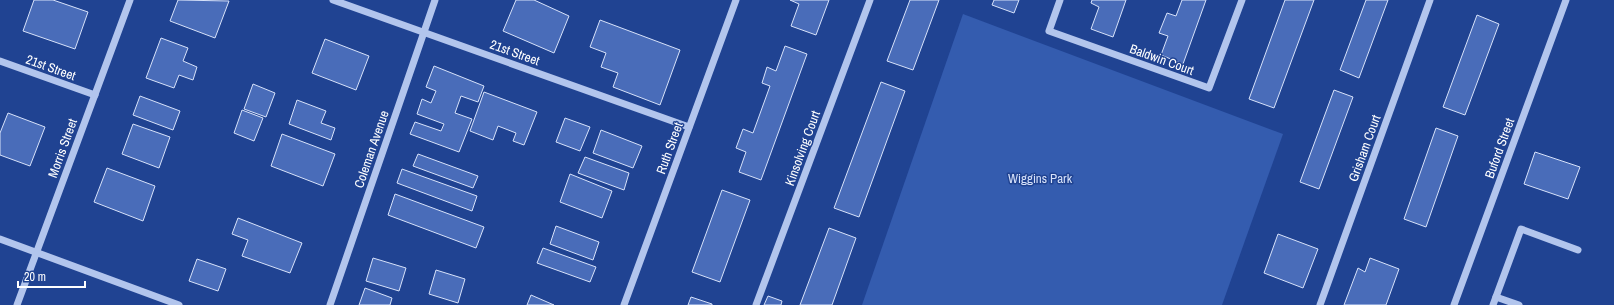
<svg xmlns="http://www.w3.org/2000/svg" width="1614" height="305" font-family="'Archivo Narrow',sans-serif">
	<rect width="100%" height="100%" fill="#204392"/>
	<polygon fill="#345caf" points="963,14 1283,134 1222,305 862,305"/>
	<g fill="#496cb9" stroke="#d7e2fa">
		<polygon points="34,0 53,0 88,12 75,49 23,31"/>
		<polygon points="178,0 229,1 215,38 170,21"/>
		<polygon points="516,0 534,0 569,16 554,53 503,31"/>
		<polygon points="829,0 816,35 791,26 799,4 790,0"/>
		<polygon points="910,0 939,0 913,70 887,61"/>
		<polygon points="994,0 1019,0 1014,13 992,5"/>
		<polygon points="1092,0 1126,0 1113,37 1091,29 1099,7 1091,3"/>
		<polygon points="1182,0 1206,0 1183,64 1161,55 1168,36 1159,33 1167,13 1176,16"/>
		<polygon points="1285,0 1314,0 1274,108 1249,99"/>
		<polygon points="1366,0 1388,0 1359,78 1340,70"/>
		<polygon points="1477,15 1499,24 1465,115 1443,107"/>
		<polygon points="600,20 680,50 660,105 613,87 618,73 601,67 606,53 590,47"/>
		<polygon points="161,38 188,48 183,61 197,67 193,80 179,75 174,88 146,78"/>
		<polygon points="325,39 369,56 356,90 312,73"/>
		<polygon points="785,46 807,54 761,180 739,172 746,152 736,148 743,129 753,133 770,86 762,83 767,67 776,71"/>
		<polygon points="434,66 484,86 478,102 461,96 455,113 472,119 459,152 410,134 415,122 441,131 444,124 417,114 422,99 431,103 436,91 426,87"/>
		<polygon points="881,82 905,91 859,217 834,208"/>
		<polygon points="253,84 275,93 266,117 244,109"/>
		<polygon points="1334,90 1353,97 1319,189 1300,182"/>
		<polygon points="484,92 537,112 524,145 513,141 516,133 498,126 493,140 470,131"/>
		<polygon points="140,96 180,111 173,130 133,115"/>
		<polygon points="297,100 326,111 321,123 335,128 331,140 289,124"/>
		<polygon points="242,110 263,118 254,141 234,133"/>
		<polygon points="8,113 45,127 30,166 0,155 0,133"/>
		<polygon points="565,118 590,127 580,151 556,142"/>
		<polygon points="133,124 170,137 159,168 122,154"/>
		<polygon points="1436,128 1458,136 1426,227 1404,219"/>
		<polygon points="601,130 642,146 633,168 593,153"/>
		<polygon points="282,134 335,154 323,186 271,166"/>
		<polygon points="1535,152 1580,167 1568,199 1524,184"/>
		<polygon points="418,154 478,176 473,188 413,166"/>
		<polygon points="585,157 629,173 624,190 578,173"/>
		<polygon points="107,168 155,186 143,221 94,202"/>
		<polygon points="402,169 477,196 472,211 397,183"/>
		<polygon points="570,174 612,191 602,218 560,202"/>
		<polygon points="722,190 750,200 720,282 692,272"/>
		<polygon points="395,194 484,227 476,248 388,215"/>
		<polygon points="238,218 302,243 290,273 242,256 248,240 232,234"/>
		<polygon points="556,226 599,242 593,260 550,244"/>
		<polygon points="829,228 856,238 832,305 800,305"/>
		<polygon points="1278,234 1318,249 1303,288 1264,273"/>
		<polygon points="543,248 596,267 590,282 537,263"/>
		<polygon points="373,258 406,268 399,291 366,281"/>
		<polygon points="1370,258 1399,269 1386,305 1344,305 1358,268 1365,272"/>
		<polygon points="197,259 226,269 218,291 189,281"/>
		<polygon points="436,270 465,279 458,303 429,294"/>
		<polygon points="365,288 392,298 390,305 359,305"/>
		<polygon points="531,295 554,305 527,305"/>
		<polygon points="768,296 782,301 781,305 764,305"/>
		<polygon points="691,297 712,304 712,305 688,305"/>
	</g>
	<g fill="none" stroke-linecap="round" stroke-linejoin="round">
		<g stroke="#b2c5ed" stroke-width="7">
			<polyline points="333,0 689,127"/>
			<polyline points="1060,0 1049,31 1209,88 1242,0"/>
			<polyline points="0,61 95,95"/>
			<polyline points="0,239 179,305"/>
			<polyline points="1496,297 1519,305"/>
			<polyline points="17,305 130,0"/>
			<polyline points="330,305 435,0"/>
			<polyline points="624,305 736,0"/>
			<polyline points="756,305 870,0"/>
			<polyline points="1320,305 1430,0"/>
			<polyline points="1454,305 1566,0"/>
			<polyline points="1493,305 1521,229 1578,250"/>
		</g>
	</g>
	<g text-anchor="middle" stroke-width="3" stroke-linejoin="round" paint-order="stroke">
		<g font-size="13" fill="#fff" stroke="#204392">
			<text transform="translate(515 52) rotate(20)" y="5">21st Street</text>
			<text transform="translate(1162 59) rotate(20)" y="5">Baldwin Court</text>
			<text transform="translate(51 67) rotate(20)" y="5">21st Street</text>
			<text transform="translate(62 148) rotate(-70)" y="5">Morris Street</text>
			<text transform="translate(669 148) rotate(-70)" y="5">Ruth Street</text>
			<text transform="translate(802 148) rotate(-70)" y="5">Kinsolving Court</text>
			<text transform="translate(1364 148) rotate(-70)" y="5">Grisham Court</text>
			<text transform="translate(1499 148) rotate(-70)" y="5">Buford Street</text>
			<text transform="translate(371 149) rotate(-71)" y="5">Coleman Avenue</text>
		</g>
		<g font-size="13" fill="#d7e2fa" stroke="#204392">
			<text x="1040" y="183">Wiggins Park</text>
		</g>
	</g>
	<path d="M18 281v6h67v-6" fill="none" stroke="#ffffff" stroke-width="2"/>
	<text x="24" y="281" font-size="12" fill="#ffffff" stroke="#204392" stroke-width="3" paint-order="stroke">20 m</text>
</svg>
